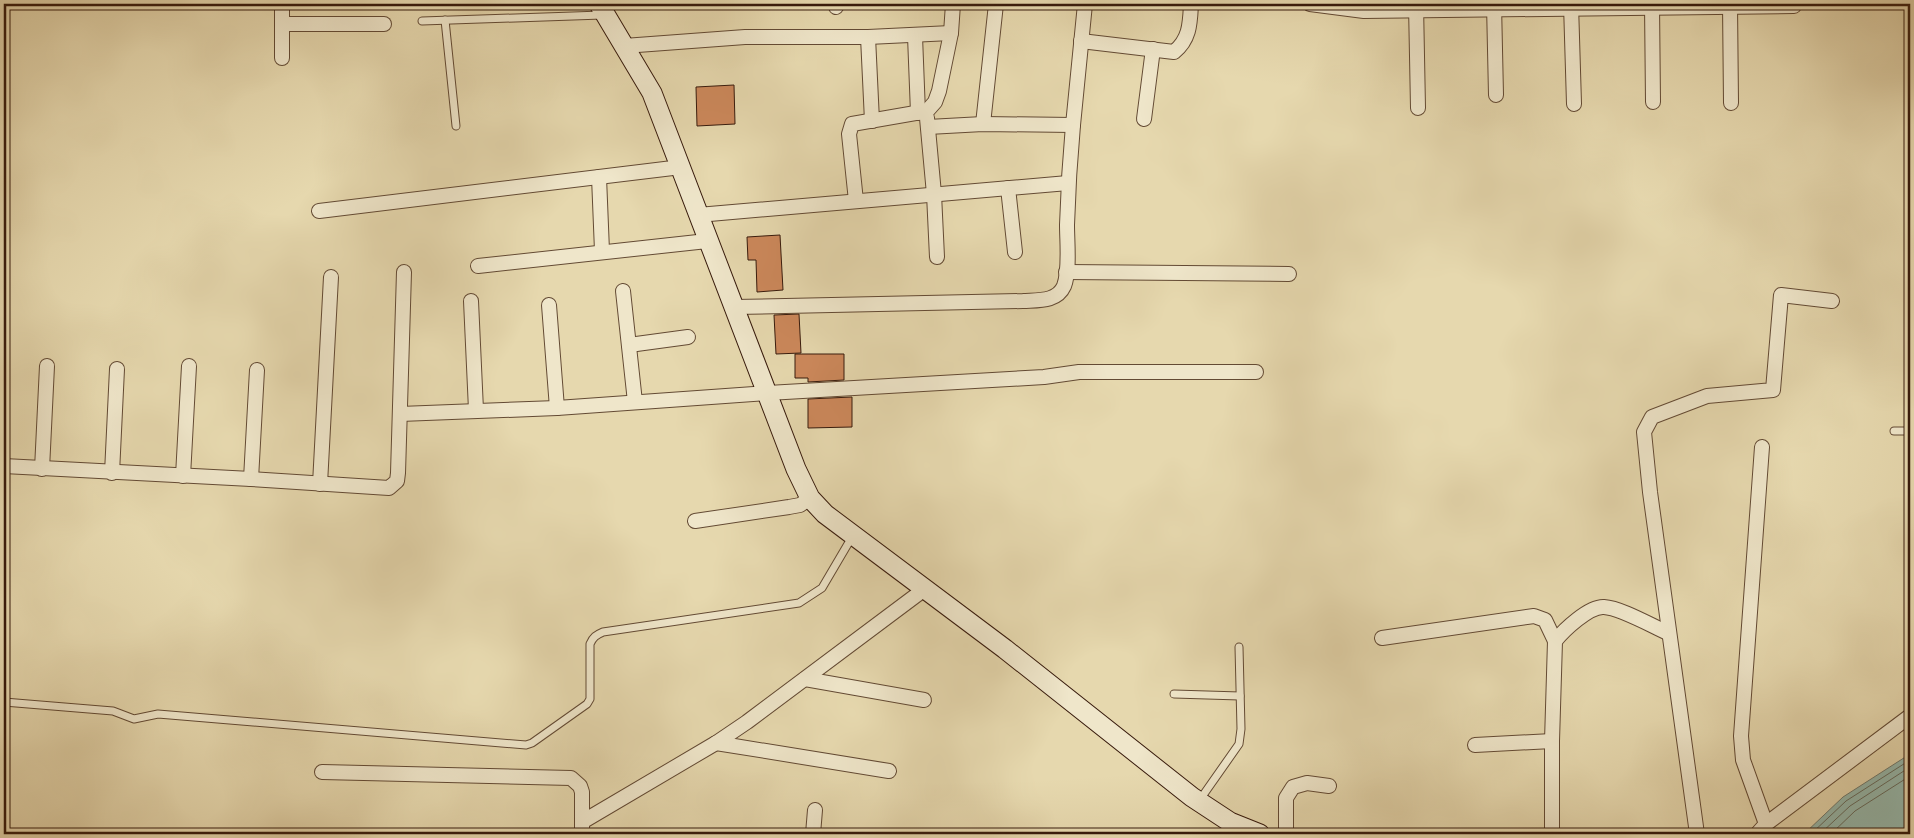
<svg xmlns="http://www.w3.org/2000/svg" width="1914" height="838" font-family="'Libre Caslon Text',serif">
	<rect width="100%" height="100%" fill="#e6d8ae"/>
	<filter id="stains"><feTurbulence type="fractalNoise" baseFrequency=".004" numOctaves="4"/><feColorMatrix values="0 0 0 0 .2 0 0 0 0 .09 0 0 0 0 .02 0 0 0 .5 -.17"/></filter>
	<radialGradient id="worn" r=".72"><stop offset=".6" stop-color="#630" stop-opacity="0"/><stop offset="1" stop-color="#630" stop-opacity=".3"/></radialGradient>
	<polygon fill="#96b9ad" stroke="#70796d" points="1910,754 1910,834 1804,834 1843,797"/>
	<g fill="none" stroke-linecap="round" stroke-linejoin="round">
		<g stroke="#666a5c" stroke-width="1">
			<polyline points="1811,834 1846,801 1910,760"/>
			<polyline points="1820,834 1850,806 1910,767"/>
			<polyline points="1831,834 1855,811 1910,776"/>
		</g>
	</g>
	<g fill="#cc885b" stroke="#371a0c">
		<polygon points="734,85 735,124 697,126 696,87"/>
		<polygon points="780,235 783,290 757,292 756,260 748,260 747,237"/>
		<polygon points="799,314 801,353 776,354 774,315"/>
		<polygon points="795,354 844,354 844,380 808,382 808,378 795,378"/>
		<polygon points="852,397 852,427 808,428 808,399"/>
	</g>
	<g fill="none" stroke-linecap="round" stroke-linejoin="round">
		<defs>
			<g id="service">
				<polyline points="445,20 456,126"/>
				<polyline points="422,21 602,15"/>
				<polyline points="1894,431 1910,431"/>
				<polyline points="1174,694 1240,696"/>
				<path d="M 4,702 L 113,711 L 134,719 L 158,714 L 526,745 L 532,743 L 587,704 L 590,699 L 590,644 C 593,637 596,635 603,632 L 799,603 L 822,588 L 852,537"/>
				<polyline points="1199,801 1239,744 1241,729 1239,647"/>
			</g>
			<g id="minor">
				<polyline points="282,4 282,58"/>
				<polyline points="835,4 836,7"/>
				<polyline points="1310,4 1364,11 1794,6"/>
				<polyline points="1416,4 1418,108"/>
				<polyline points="1494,4 1496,95"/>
				<polyline points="1571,4 1574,104"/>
				<polyline points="1652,4 1653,102"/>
				<polyline points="1730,4 1731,103"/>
				<polyline points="282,24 384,24"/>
				<polyline points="915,36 918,113"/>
				<polyline points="868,37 872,121"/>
				<path d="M 1081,41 L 1174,52 C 1190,39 1190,23 1191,4"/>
				<polyline points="624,46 745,37 868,37 951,33"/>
				<polyline points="927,118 934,194 937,257"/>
				<polyline points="1144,119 1153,49"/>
				<polyline points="983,124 996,4"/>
				<polyline points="928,127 983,124 1073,125 1085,4"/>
				<polyline points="599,177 602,251"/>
				<polyline points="1008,188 1015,252"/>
				<polyline points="856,201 849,134 852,124 927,111 935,102 939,91 951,33 953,4"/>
				<polyline points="319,211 681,167"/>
				<polyline points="698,215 1068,183"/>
				<polyline points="478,266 707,241"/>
				<polyline points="1066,272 1289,274"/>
				<polyline points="623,291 635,402"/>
				<polyline points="471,301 476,410"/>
				<polyline points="549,305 557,408"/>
				<path d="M 734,307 L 1023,301 C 1038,300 1057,302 1064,286 C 1070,270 1067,242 1067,225 C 1068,191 1070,158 1073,125"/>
				<polyline points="629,345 688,337"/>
				<polyline points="400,414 557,408 768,393 1044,377 1079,372 1256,372"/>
				<polyline points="1762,447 1741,736 1743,760 1766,824"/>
				<polyline points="4,466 251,479 389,488 397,481 398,473 404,272"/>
				<polyline points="42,469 47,366"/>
				<polyline points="112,473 117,369"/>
				<polyline points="183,476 189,366"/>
				<polyline points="251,479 257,370"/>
				<polyline points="320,484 331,277"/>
				<polyline points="695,521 789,507 800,505 810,498"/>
				<polyline points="1382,638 1534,616 1545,620 1555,641"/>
				<polyline points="805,679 924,700"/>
				<polyline points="716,743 889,771"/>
				<polyline points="1475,745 1552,741"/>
				<polyline points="322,772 571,778 580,786 582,792 582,834"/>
				<polyline points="582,822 716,743 747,722 926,588"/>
				<polyline points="813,834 815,810"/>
				<polyline points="1286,834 1286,798 1293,787 1307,783 1329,786"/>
				<path d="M 1552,834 L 1552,741 L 1555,641 C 1564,630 1589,606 1604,607 C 1621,608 1652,626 1668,633"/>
				<polyline points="1697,834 1650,492 1644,432 1652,417 1707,396 1773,390 1781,295 1832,301"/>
				<polyline points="1757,834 1766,824 1910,716"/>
			</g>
			<polyline id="secondary" points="599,4 652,93 796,469 810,498 825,514 1005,649 1192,797 1230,822 1260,834"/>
		</defs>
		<use href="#service" stroke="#634a34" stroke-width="9"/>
		<use href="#minor" stroke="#634a34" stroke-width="16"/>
		<use href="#secondary" stroke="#371a0c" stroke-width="21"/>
		<use href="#service" stroke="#efe6ca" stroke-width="7"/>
		<use href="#minor" stroke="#efe6ca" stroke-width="14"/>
		<use href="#secondary" stroke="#efe6ca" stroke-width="19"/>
	</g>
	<rect width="1914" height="838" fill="none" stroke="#e6d8ae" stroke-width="20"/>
	<rect x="5" y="5" width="1904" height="828" fill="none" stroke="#371a0c" stroke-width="2.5"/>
	<rect x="10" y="10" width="1894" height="818" fill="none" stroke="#371a0c"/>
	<rect width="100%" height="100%" filter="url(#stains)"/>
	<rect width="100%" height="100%" fill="url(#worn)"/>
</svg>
